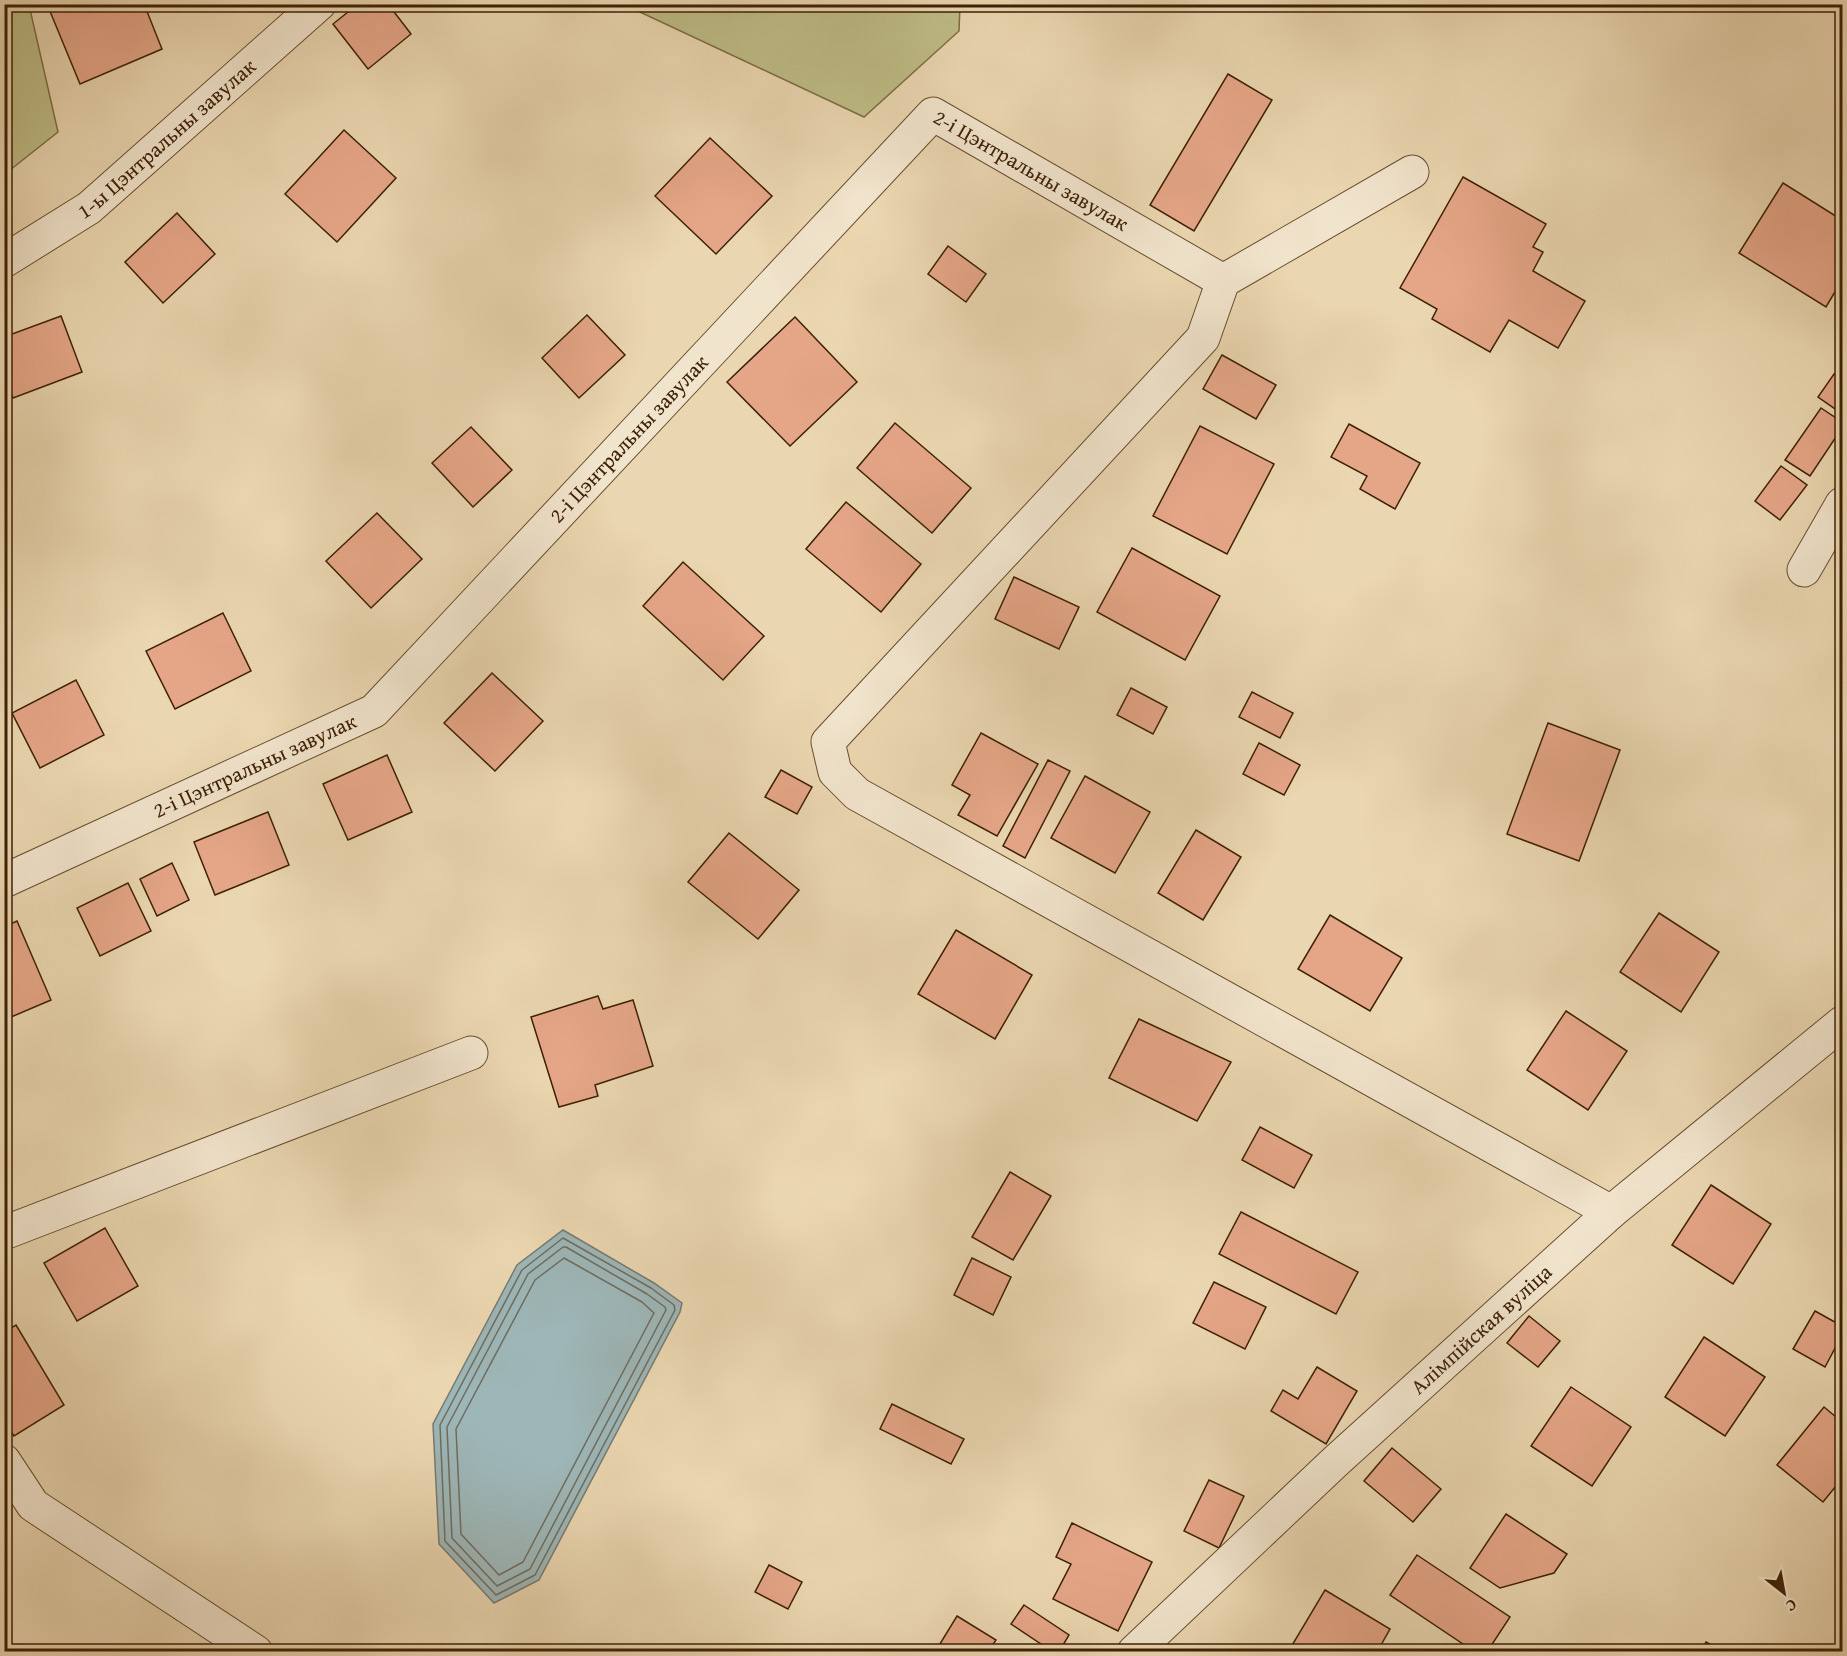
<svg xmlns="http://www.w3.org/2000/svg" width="1847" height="1656" font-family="'Gentium Book Plus',serif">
	<rect width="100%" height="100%" fill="#ead6b0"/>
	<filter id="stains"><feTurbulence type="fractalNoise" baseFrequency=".00333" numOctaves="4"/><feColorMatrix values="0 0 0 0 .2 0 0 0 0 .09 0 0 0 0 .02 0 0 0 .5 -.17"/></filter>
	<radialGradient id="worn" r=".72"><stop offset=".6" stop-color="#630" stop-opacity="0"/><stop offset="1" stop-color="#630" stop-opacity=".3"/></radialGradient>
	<g fill="#bebc86" stroke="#7e6e46" stroke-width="1.5">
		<polygon points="5,4 29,5 58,132 5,174"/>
		<polygon points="625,5 960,5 959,31 864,117"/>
	</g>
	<polygon fill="#9db6b7" stroke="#777a70" stroke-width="1.5" points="563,1230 654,1283 682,1303 680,1312 539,1580 494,1603 439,1544 433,1424 517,1265"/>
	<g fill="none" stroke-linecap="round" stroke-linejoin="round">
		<g stroke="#6e6c5e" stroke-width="1.5">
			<polygon points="563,1238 651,1288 674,1305 675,1310 535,1575 496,1595 445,1541 440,1425 522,1270"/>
			<polygon points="563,1247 566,1247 647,1294 665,1307 666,1310 530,1569 497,1586 452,1538 447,1427 528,1274"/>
			<polygon points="564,1258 642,1302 654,1313 523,1562 499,1575 461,1534 456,1429 535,1280"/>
		</g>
	</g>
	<g fill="#e5a687" stroke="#3e2106" stroke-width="1.5">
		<polygon points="47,4 144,4 162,49 80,84"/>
		<polygon points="358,4 388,4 411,34 368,69 333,24"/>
		<polygon points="1228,74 1272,100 1194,231 1150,205"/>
		<polygon points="344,130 396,178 337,242 285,194"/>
		<polygon points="710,138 772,196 716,254 655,196"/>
		<polygon points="1463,177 1546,224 1533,247 1543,252 1533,271 1585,301 1558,348 1509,320 1490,352 1432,319 1437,309 1400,288"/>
		<polygon points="1783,183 1842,220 1842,280 1826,307 1739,253"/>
		<polygon points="177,213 215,254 163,303 125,262"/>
		<polygon points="948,246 986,274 966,302 928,274"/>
		<polygon points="587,315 625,355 579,398 542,358"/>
		<polygon points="61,316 82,372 13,398 4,376 4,337"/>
		<polygon points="795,317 857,382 790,446 727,382"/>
		<polygon points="1222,355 1276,385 1256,419 1203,389"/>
		<polygon points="1834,374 1842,380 1841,413 1818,397"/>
		<polygon points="1821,408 1842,422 1842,428 1810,476 1785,460"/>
		<polygon points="895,423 971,488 932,533 857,468"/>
		<polygon points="1349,424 1420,463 1395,509 1360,489 1367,476 1331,457"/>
		<polygon points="1200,426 1274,464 1227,554 1153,516"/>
		<polygon points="471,427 512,470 473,507 432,463"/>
		<polygon points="1781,466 1807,485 1780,520 1755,501"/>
		<polygon points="846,502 921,564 881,612 806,549"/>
		<polygon points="377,513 422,559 371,608 326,561"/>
		<polygon points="1132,548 1220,596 1185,660 1097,612"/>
		<polygon points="683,562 764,636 723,680 643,606"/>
		<polygon points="1014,577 1079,607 1059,649 995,619"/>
		<polygon points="223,613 251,671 175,709 146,651"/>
		<polygon points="492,673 543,721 495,771 444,723"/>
		<polygon points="76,680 104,735 40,768 12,713"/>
		<polygon points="1131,688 1167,707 1153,734 1117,715"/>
		<polygon points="1252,692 1293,713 1280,738 1239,717"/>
		<polygon points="1548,723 1620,750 1579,861 1507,834"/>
		<polygon points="981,733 1038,764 997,836 958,815 970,795 952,785"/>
		<polygon points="1259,743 1300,765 1284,795 1243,774"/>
		<polygon points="387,755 412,812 348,840 323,784"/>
		<polygon points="1048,760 1070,771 1025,858 1003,846"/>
		<polygon points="781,770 812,787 797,814 765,797"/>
		<polygon points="1085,776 1150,812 1115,873 1051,838"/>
		<polygon points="268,812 289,865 215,895 194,842"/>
		<polygon points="1196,830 1241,857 1203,920 1158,893"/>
		<polygon points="729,833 799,890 758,939 688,882"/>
		<polygon points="172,863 189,900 157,916 140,879"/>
		<polygon points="128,883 151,931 100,956 77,908"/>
		<polygon points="1659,913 1719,952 1681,1012 1620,972"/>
		<polygon points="1330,915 1402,958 1370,1011 1298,969"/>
		<polygon points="17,921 51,1000 4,1020 4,927"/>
		<polygon points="956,930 1032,975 995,1039 918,994"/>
		<polygon points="598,996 603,1009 633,1000 653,1066 595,1085 598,1096 559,1107 531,1017"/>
		<polygon points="1566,1011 1627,1051 1588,1110 1527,1070"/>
		<polygon points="1139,1019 1231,1062 1197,1121 1109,1078"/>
		<polygon points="1260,1127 1312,1155 1294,1188 1242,1160"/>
		<polygon points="1010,1172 1051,1196 1013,1260 972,1237"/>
		<polygon points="1711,1185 1771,1224 1733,1284 1672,1245"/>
		<polygon points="1241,1212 1358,1272 1336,1314 1219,1254"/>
		<polygon points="105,1228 138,1286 77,1321 44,1263"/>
		<polygon points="972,1258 1011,1277 993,1315 954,1295"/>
		<polygon points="1214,1282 1266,1307 1245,1349 1193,1323"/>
		<polygon points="1815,1311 1842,1326 1842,1335 1825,1367 1793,1349"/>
		<polygon points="1529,1316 1560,1341 1538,1367 1507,1343"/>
		<polygon points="16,1325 64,1405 14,1436 4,1421 4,1332"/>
		<polygon points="1704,1337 1765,1377 1725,1436 1665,1397"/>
		<polygon points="1317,1367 1357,1391 1326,1444 1271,1411 1283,1390 1298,1399"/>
		<polygon points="1571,1387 1631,1427 1592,1486 1531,1446"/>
		<polygon points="892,1404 964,1439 951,1464 880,1429"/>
		<polygon points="1824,1407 1842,1422 1842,1489 1836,1486 1823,1502 1777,1465"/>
		<polygon points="1392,1448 1441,1489 1413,1522 1364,1481"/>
		<polygon points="1209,1480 1244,1496 1219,1548 1184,1531"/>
		<polygon points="1506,1514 1567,1554 1554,1573 1500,1588 1470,1568"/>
		<polygon points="1072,1523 1152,1562 1118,1631 1053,1599 1071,1564 1056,1557"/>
		<polygon points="1417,1555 1510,1617 1487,1652 1475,1652 1390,1595"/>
		<polygon points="769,1565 802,1582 788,1609 755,1592"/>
		<polygon points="1325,1590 1390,1629 1377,1652 1288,1652"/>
		<polygon points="1024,1605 1069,1635 1059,1652 1053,1652 1011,1624"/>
		<polygon points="957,1616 996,1640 988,1652 935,1652"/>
		<polygon points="1706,1642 1724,1652 1701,1652"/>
	</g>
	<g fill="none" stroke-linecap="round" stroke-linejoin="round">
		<defs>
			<g id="minor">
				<polyline points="1412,172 1223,281 1203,338 828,742 835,772 857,794 1611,1212"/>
				<path id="s1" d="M 4,261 L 89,208 L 319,4"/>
				<polyline points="1804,570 1842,504"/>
				<path id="s2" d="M 4,881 L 374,711 L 933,114 L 1223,281"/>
				<polyline points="4,1233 471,1053"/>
				<polyline points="4,1461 33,1505 256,1652"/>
				<path id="s3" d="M 1134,1652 L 1336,1461 L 1611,1212 L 1842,1023"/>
			</g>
		</defs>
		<use href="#minor" stroke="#694e30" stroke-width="35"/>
		<use href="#minor" stroke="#f1e4cc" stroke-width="33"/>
	</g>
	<g text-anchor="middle" stroke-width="4.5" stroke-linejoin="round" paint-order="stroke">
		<g font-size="21" fill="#3e2106" stroke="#f1e4cc">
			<text dy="7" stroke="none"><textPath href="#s1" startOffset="204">1-ы Цэнтральны завулак</textPath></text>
			<text dy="7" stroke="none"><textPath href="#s2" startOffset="1338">2-і Цэнтральны завулак</textPath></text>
			<text dy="7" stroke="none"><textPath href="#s2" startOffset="780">2-і Цэнтральны завулак</textPath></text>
			<text dy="7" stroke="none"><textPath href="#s2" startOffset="276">2-і Цэнтральны завулак</textPath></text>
			<text dy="7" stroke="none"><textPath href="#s3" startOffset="474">Алімпійская вуліца</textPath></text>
		</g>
	</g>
	<rect width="1847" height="1656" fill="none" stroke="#ead6b0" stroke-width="24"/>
	<rect x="6" y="6" width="1835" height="1644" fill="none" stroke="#3e2106" stroke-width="3"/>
	<rect x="12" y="12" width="1823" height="1632" fill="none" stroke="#3e2106" stroke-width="1.5"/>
	<g transform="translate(1784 1593) rotate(149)" stroke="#f1e4cc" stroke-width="4.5" paint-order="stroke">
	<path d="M0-4.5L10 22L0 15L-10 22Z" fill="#3e2106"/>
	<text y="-9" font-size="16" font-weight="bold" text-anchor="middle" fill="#3e2106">С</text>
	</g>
	<rect width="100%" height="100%" filter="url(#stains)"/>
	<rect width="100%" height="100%" fill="url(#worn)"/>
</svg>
